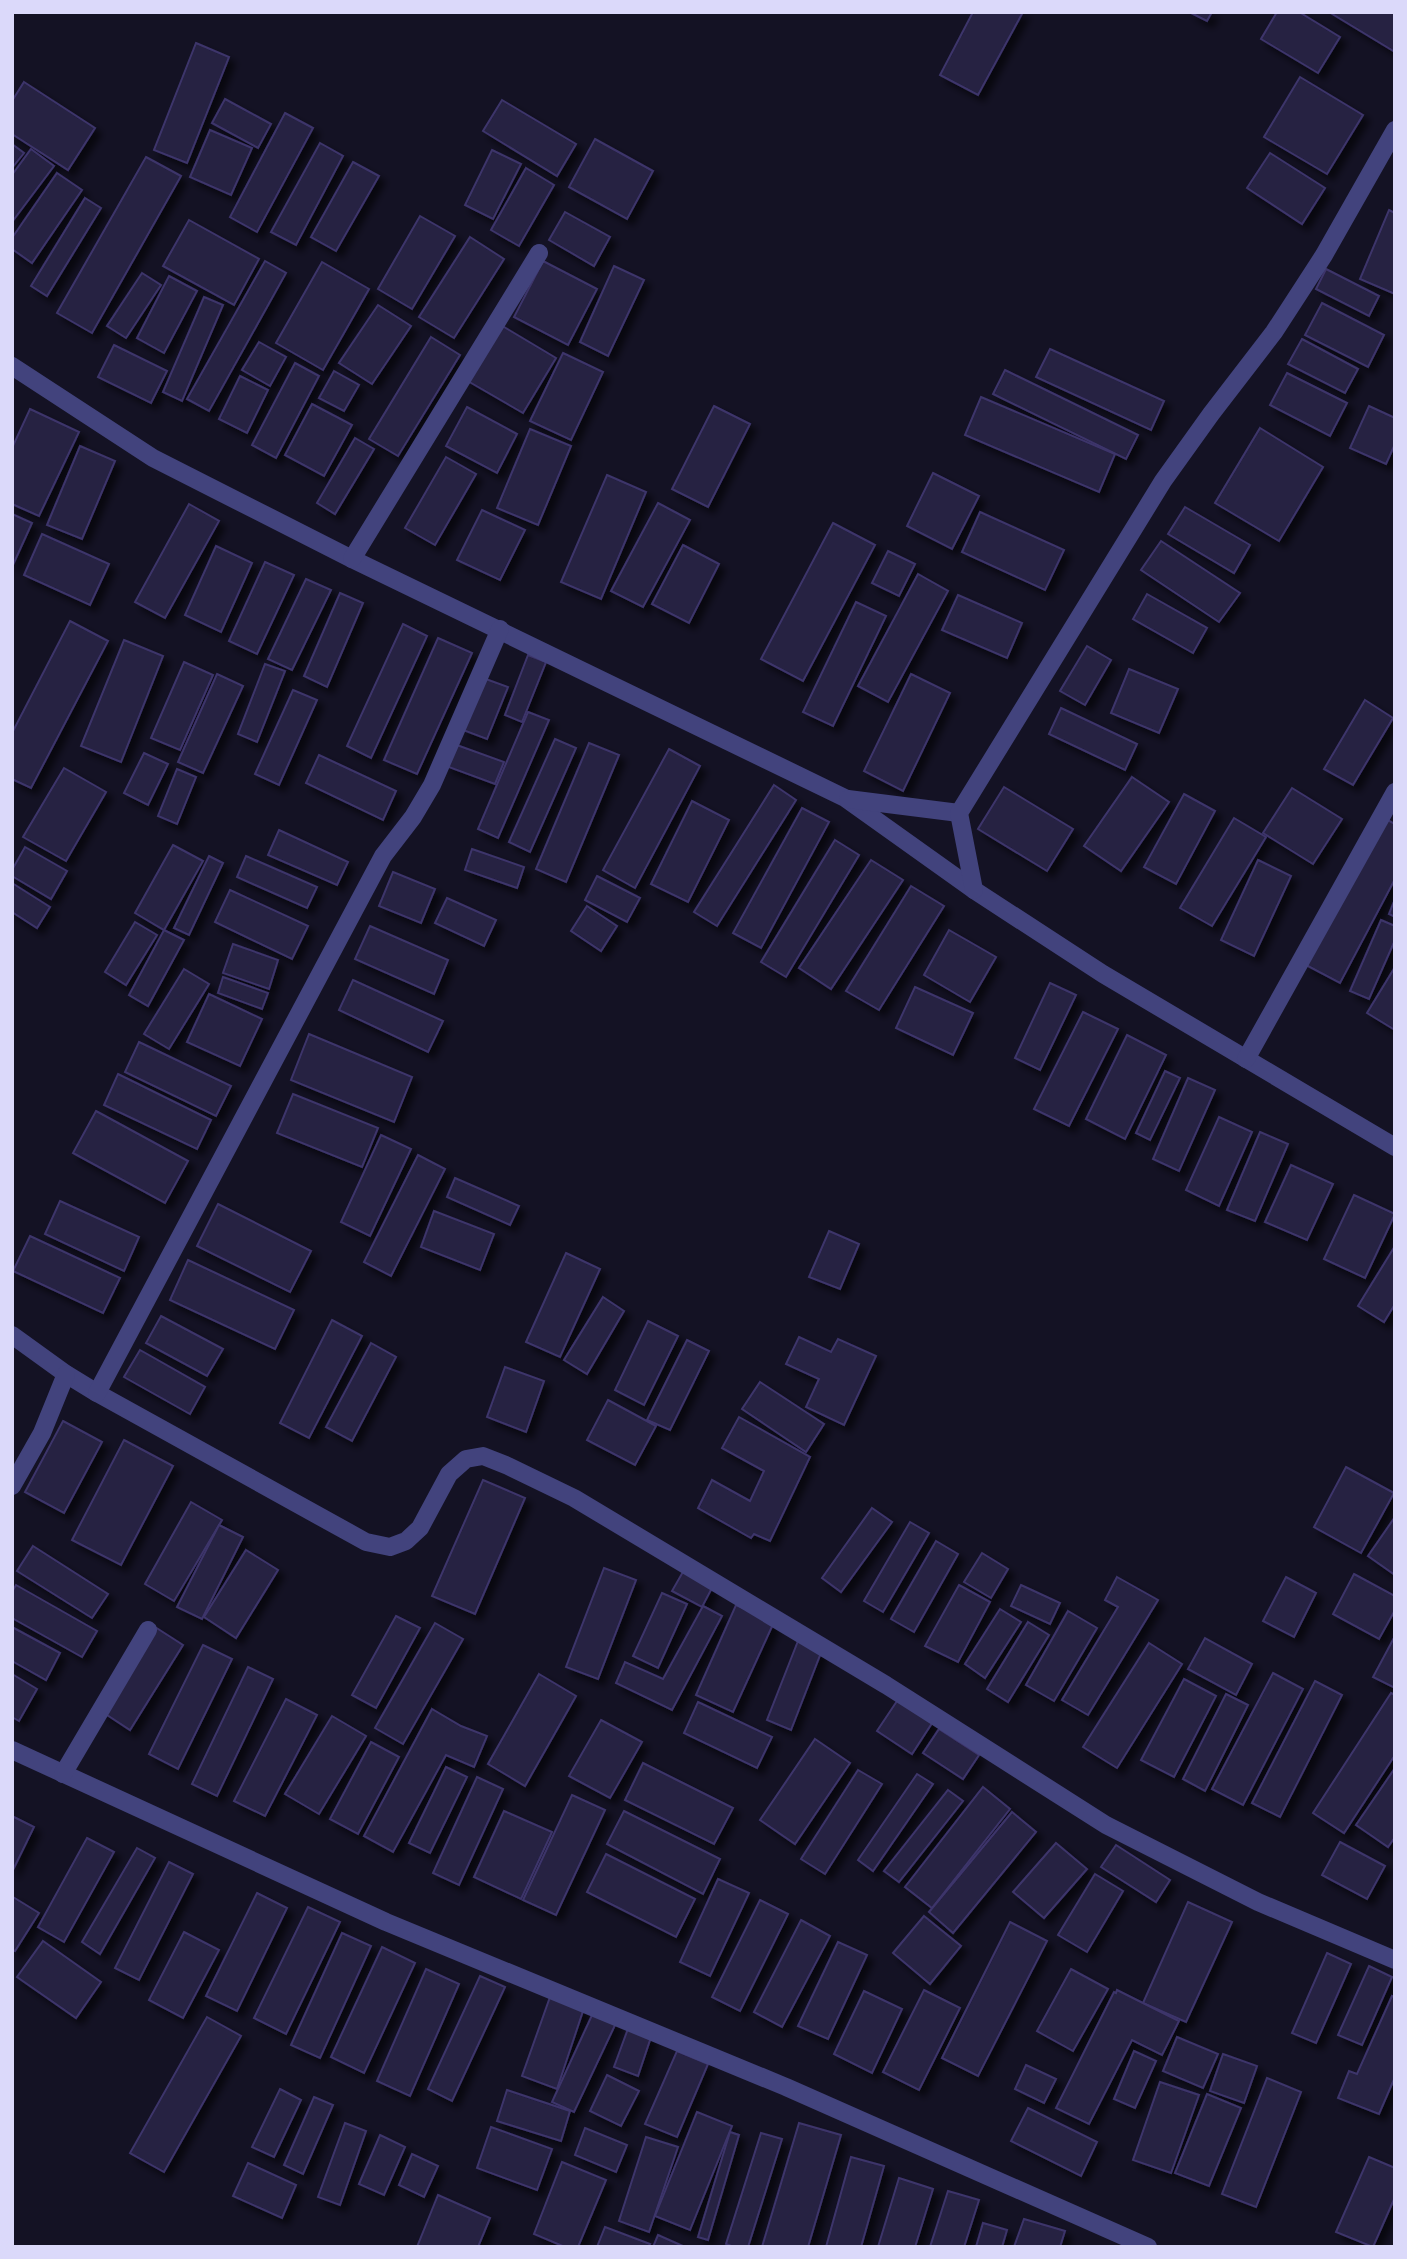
<svg xmlns="http://www.w3.org/2000/svg" width="1407" height="2259" font-family="Lato,sans-serif">
	<defs>
		<filter id="shadow"><feDropShadow dx="6" dy="6" stdDeviation="3.5" flood-color="#0009"/></filter>
	</defs>
	<rect width="100%" height="100%" fill="#141224"/>
	<g fill="#252042" stroke="#3d356b" stroke-width="2" filter="url(#shadow)">
		<polygon points="973,12 1023,12 978,95 940,75"/>
		<polygon points="1189,12 1212,12 1207,21"/>
		<polygon points="1277,12 1299,12 1340,37 1318,73 1261,39"/>
		<polygon points="1329,12 1395,12 1395,52"/>
		<polygon points="196,43 229,57 187,163 154,150"/>
		<polygon points="1300,77 1363,115 1327,174 1264,137"/>
		<polygon points="24,82 95,128 68,170 12,134 12,101"/>
		<polygon points="225,99 271,124 258,148 212,123"/>
		<polygon points="502,100 576,144 557,176 483,131"/>
		<polygon points="285,113 313,128 257,232 230,217"/>
		<polygon points="210,130 252,148 231,195 190,177"/>
		<polygon points="595,139 653,171 627,219 569,187"/>
		<polygon points="320,143 343,156 296,245 271,232"/>
		<polygon points="12,144 24,153 12,168"/>
		<polygon points="31,149 54,166 12,222 12,175"/>
		<polygon points="492,150 521,164 493,219 465,205"/>
		<polygon points="1270,153 1325,188 1302,224 1247,188"/>
		<polygon points="146,157 181,176 92,333 57,313"/>
		<polygon points="353,162 379,176 336,251 311,237"/>
		<polygon points="526,168 554,185 519,246 491,230"/>
		<polygon points="57,173 82,190 32,263 12,249 12,238"/>
		<polygon points="85,198 101,208 47,296 31,286"/>
		<polygon points="1389,210 1395,213 1395,294 1360,279"/>
		<polygon points="565,212 610,237 594,266 549,240"/>
		<polygon points="420,216 455,236 412,309 378,289"/>
		<polygon points="189,220 259,259 234,305 163,266"/>
		<polygon points="470,237 504,259 454,338 419,317"/>
		<polygon points="265,261 286,273 209,411 187,399"/>
		<polygon points="543,261 597,289 568,345 514,317"/>
		<polygon points="322,262 369,289 323,370 276,343"/>
		<polygon points="614,266 644,280 608,356 580,342"/>
		<polygon points="1326,269 1379,296 1369,316 1316,289"/>
		<polygon points="142,273 161,285 126,338 107,326"/>
		<polygon points="169,276 197,291 164,353 137,338"/>
		<polygon points="204,297 223,305 182,401 163,392"/>
		<polygon points="1322,303 1384,335 1368,367 1305,335"/>
		<polygon points="378,305 411,326 372,384 339,363"/>
		<polygon points="499,324 556,358 523,413 466,380"/>
		<polygon points="431,337 460,355 398,456 369,439"/>
		<polygon points="1302,339 1358,369 1345,393 1288,364"/>
		<polygon points="259,342 286,357 270,386 242,370"/>
		<polygon points="114,345 167,371 151,403 98,377"/>
		<polygon points="1050,349 1164,401 1151,430 1036,377"/>
		<polygon points="563,353 603,372 571,440 530,421"/>
		<polygon points="295,363 319,376 276,458 252,445"/>
		<polygon points="1005,370 1138,435 1126,459 993,394"/>
		<polygon points="334,371 359,385 344,411 319,398"/>
		<polygon points="1287,373 1347,403 1330,436 1270,405"/>
		<polygon points="240,376 268,390 247,433 219,419"/>
		<polygon points="981,397 1115,454 1099,492 965,435"/>
		<polygon points="312,404 352,425 324,476 285,455"/>
		<polygon points="714,406 750,424 708,507 672,489"/>
		<polygon points="1369,406 1395,418 1395,444 1386,464 1350,448"/>
		<polygon points="467,407 517,434 497,473 446,446"/>
		<polygon points="30,409 79,432 39,516 12,504 12,448"/>
		<polygon points="1260,428 1323,467 1279,541 1215,503"/>
		<polygon points="530,429 571,446 538,525 497,508"/>
		<polygon points="355,438 374,449 335,514 317,503"/>
		<polygon points="80,446 115,461 82,539 47,525"/>
		<polygon points="446,457 476,474 435,545 405,528"/>
		<polygon points="933,473 979,496 952,549 907,526"/>
		<polygon points="607,475 646,492 601,599 561,582"/>
		<polygon points="658,503 690,520 643,607 611,591"/>
		<polygon points="189,504 219,521 165,618 135,602"/>
		<polygon points="1185,507 1250,545 1234,573 1168,534"/>
		<polygon points="482,510 525,530 500,580 457,560"/>
		<polygon points="980,512 1064,550 1045,590 962,552"/>
		<polygon points="12,514 32,523 12,567"/>
		<polygon points="833,523 875,545 803,681 761,659"/>
		<polygon points="42,534 109,564 90,605 24,575"/>
		<polygon points="1161,541 1240,593 1219,622 1141,570"/>
		<polygon points="683,545 719,564 689,623 652,604"/>
		<polygon points="216,546 252,563 221,632 185,615"/>
		<polygon points="888,551 915,564 899,596 872,583"/>
		<polygon points="265,562 294,575 257,654 229,641"/>
		<polygon points="918,574 948,591 888,702 858,686"/>
		<polygon points="306,579 331,590 292,670 268,659"/>
		<polygon points="340,593 363,603 327,687 304,676"/>
		<polygon points="1147,594 1207,628 1193,653 1133,619"/>
		<polygon points="958,595 1022,623 1007,658 942,630"/>
		<polygon points="856,602 886,616 833,726 803,712"/>
		<polygon points="70,621 108,641 31,788 12,779 12,733"/>
		<polygon points="403,624 427,636 371,758 347,746"/>
		<polygon points="438,638 472,653 417,774 384,760"/>
		<polygon points="124,640 163,656 121,762 81,746"/>
		<polygon points="1087,646 1111,660 1085,705 1060,691"/>
		<polygon points="528,655 546,662 522,722 505,715"/>
		<polygon points="184,662 213,675 180,750 151,738"/>
		<polygon points="265,664 285,671 257,742 238,734"/>
		<polygon points="1129,669 1178,689 1159,733 1111,713"/>
		<polygon points="217,674 243,686 203,773 178,762"/>
		<polygon points="911,674 950,693 903,791 864,771"/>
		<polygon points="483,678 508,687 487,739 463,730"/>
		<polygon points="293,690 317,700 279,785 255,774"/>
		<polygon points="1365,700 1393,718 1353,785 1324,769"/>
		<polygon points="1061,708 1137,744 1125,770 1049,734"/>
		<polygon points="528,712 549,720 498,838 478,829"/>
		<polygon points="555,739 576,748 530,852 509,842"/>
		<polygon points="589,743 619,755 566,882 536,869"/>
		<polygon points="454,744 504,762 495,784 446,766"/>
		<polygon points="669,749 700,766 635,888 603,870"/>
		<polygon points="144,753 168,764 148,805 124,793"/>
		<polygon points="319,755 396,791 383,820 306,783"/>
		<polygon points="64,768 106,792 66,861 23,837"/>
		<polygon points="177,769 196,777 177,824 158,816"/>
		<polygon points="1132,777 1169,802 1121,871 1084,846"/>
		<polygon points="774,785 796,800 717,926 694,912"/>
		<polygon points="1004,787 1073,829 1047,871 978,829"/>
		<polygon points="1292,788 1342,819 1313,864 1263,833"/>
		<polygon points="1184,794 1215,811 1176,884 1144,867"/>
		<polygon points="692,801 729,820 688,902 651,884"/>
		<polygon points="802,808 829,822 761,948 733,933"/>
		<polygon points="1234,818 1266,837 1212,926 1180,908"/>
		<polygon points="1384,818 1395,824 1395,879 1340,983 1306,965"/>
		<polygon points="279,830 348,862 337,885 268,855"/>
		<polygon points="835,840 859,855 786,977 761,962"/>
		<polygon points="173,845 203,861 164,930 135,913"/>
		<polygon points="25,847 67,871 51,899 12,876 12,870"/>
		<polygon points="472,849 524,867 517,888 465,870"/>
		<polygon points="209,856 223,863 189,935 174,928"/>
		<polygon points="246,856 317,887 307,908 237,877"/>
		<polygon points="871,860 903,880 831,989 799,968"/>
		<polygon points="1258,860 1291,876 1254,956 1221,940"/>
		<polygon points="393,872 435,889 421,923 379,906"/>
		<polygon points="597,876 640,898 627,922 585,900"/>
		<polygon points="12,883 50,907 37,928 12,912"/>
		<polygon points="911,886 944,906 879,1010 846,991"/>
		<polygon points="230,890 308,926 292,959 215,922"/>
		<polygon points="447,898 496,920 484,946 435,923"/>
		<polygon points="1395,899 1395,917 1389,914"/>
		<polygon points="587,906 617,926 601,951 571,931"/>
		<polygon points="1381,920 1395,926 1395,940 1369,999 1350,991"/>
		<polygon points="135,922 157,935 126,985 105,972"/>
		<polygon points="370,926 448,960 434,994 355,959"/>
		<polygon points="164,930 184,940 148,1006 129,995"/>
		<polygon points="949,930 996,957 970,1002 924,975"/>
		<polygon points="233,944 278,960 269,989 223,973"/>
		<polygon points="1395,967 1395,1030 1367,1013"/>
		<polygon points="184,969 209,984 169,1049 144,1034"/>
		<polygon points="223,977 268,993 262,1009 218,993"/>
		<polygon points="353,980 443,1021 428,1052 339,1010"/>
		<polygon points="1050,983 1076,995 1040,1070 1015,1058"/>
		<polygon points="915,987 973,1013 953,1055 896,1028"/>
		<polygon points="209,994 262,1019 240,1066 187,1042"/>
		<polygon points="1083,1012 1118,1029 1069,1126 1034,1109"/>
		<polygon points="309,1034 412,1077 394,1122 291,1080"/>
		<polygon points="1127,1035 1166,1055 1125,1139 1086,1119"/>
		<polygon points="139,1042 231,1086 216,1116 125,1072"/>
		<polygon points="1165,1071 1180,1078 1150,1140 1136,1133"/>
		<polygon points="118,1074 211,1120 197,1149 104,1105"/>
		<polygon points="1188,1078 1215,1090 1179,1171 1153,1159"/>
		<polygon points="293,1094 378,1128 362,1167 277,1133"/>
		<polygon points="96,1111 188,1161 165,1203 73,1153"/>
		<polygon points="1219,1117 1252,1132 1219,1206 1186,1190"/>
		<polygon points="1260,1132 1288,1144 1255,1221 1227,1210"/>
		<polygon points="381,1135 411,1149 370,1236 341,1222"/>
		<polygon points="418,1155 445,1169 391,1276 364,1262"/>
		<polygon points="1291,1165 1333,1184 1307,1240 1265,1222"/>
		<polygon points="455,1178 519,1206 510,1225 447,1197"/>
		<polygon points="1354,1195 1395,1214 1365,1278 1324,1259"/>
		<polygon points="60,1201 139,1237 124,1271 45,1234"/>
		<polygon points="218,1204 311,1251 290,1292 197,1246"/>
		<polygon points="434,1211 494,1234 480,1270 421,1247"/>
		<polygon points="829,1231 859,1244 840,1289 809,1277"/>
		<polygon points="30,1236 120,1278 103,1313 13,1271"/>
		<polygon points="1395,1246 1395,1304 1384,1322 1358,1306"/>
		<polygon points="566,1253 600,1269 560,1357 526,1342"/>
		<polygon points="188,1260 294,1310 275,1349 170,1300"/>
		<polygon points="603,1297 624,1311 587,1374 564,1360"/>
		<polygon points="161,1316 223,1349 207,1376 146,1343"/>
		<polygon points="332,1320 362,1336 309,1438 280,1423"/>
		<polygon points="648,1321 678,1336 644,1405 615,1390"/>
		<polygon points="799,1337 831,1352 838,1339 876,1356 844,1425 806,1407 819,1379 786,1364"/>
		<polygon points="687,1340 709,1351 670,1430 647,1420"/>
		<polygon points="371,1343 396,1357 352,1441 326,1427"/>
		<polygon points="140,1350 205,1387 190,1414 124,1377"/>
		<polygon points="505,1367 544,1381 526,1432 487,1417"/>
		<polygon points="760,1382 824,1424 806,1452 742,1409"/>
		<polygon points="608,1400 656,1426 635,1465 587,1440"/>
		<polygon points="739,1417 810,1457 770,1541 754,1534 751,1538 698,1508 712,1480 750,1501 764,1471 722,1448"/>
		<polygon points="63,1421 102,1442 64,1513 25,1492"/>
		<polygon points="124,1440 173,1466 121,1565 72,1540"/>
		<polygon points="1346,1467 1394,1493 1361,1553 1314,1527"/>
		<polygon points="483,1480 525,1498 475,1614 432,1596"/>
		<polygon points="191,1502 222,1520 174,1601 145,1584"/>
		<polygon points="872,1508 892,1522 841,1592 822,1578"/>
		<polygon points="1395,1517 1395,1575 1368,1556"/>
		<polygon points="910,1522 929,1533 883,1612 864,1601"/>
		<polygon points="219,1525 243,1537 202,1619 177,1607"/>
		<polygon points="936,1541 958,1554 914,1632 891,1619"/>
		<polygon points="33,1546 108,1594 92,1618 17,1571"/>
		<polygon points="246,1550 278,1570 236,1638 204,1617"/>
		<polygon points="982,1553 1008,1569 991,1598 964,1582"/>
		<polygon points="604,1568 636,1580 598,1679 566,1667"/>
		<polygon points="684,1570 713,1586 702,1607 672,1591"/>
		<polygon points="1354,1574 1395,1596 1395,1610 1379,1639 1333,1614"/>
		<polygon points="1117,1577 1158,1600 1088,1715 1062,1700 1118,1607 1105,1600"/>
		<polygon points="1286,1577 1316,1593 1294,1637 1263,1621"/>
		<polygon points="16,1585 97,1631 82,1657 12,1618 12,1592"/>
		<polygon points="959,1585 990,1602 958,1662 925,1646"/>
		<polygon points="1021,1585 1060,1603 1050,1624 1011,1606"/>
		<polygon points="662,1593 687,1604 658,1668 633,1656"/>
		<polygon points="736,1605 774,1622 733,1712 696,1695"/>
		<polygon points="703,1606 722,1616 672,1710 616,1683 625,1662 663,1679"/>
		<polygon points="1000,1609 1021,1622 985,1678 965,1664"/>
		<polygon points="1068,1611 1097,1628 1054,1701 1026,1685"/>
		<polygon points="396,1616 420,1628 376,1708 352,1695"/>
		<polygon points="1028,1622 1049,1635 1008,1702 987,1689"/>
		<polygon points="435,1623 463,1639 403,1744 375,1728"/>
		<polygon points="12,1627 60,1653 46,1680 12,1661"/>
		<polygon points="155,1627 183,1645 130,1730 101,1711"/>
		<polygon points="1395,1636 1395,1688 1373,1677"/>
		<polygon points="1205,1638 1252,1664 1236,1695 1188,1669"/>
		<polygon points="798,1641 822,1650 791,1730 767,1720"/>
		<polygon points="1149,1643 1182,1664 1117,1768 1083,1747"/>
		<polygon points="203,1645 232,1659 178,1769 149,1754"/>
		<polygon points="248,1667 273,1679 217,1796 192,1784"/>
		<polygon points="1273,1673 1303,1689 1243,1805 1212,1789"/>
		<polygon points="12,1674 37,1689 19,1721 12,1717"/>
		<polygon points="539,1674 576,1696 525,1786 488,1764"/>
		<polygon points="1184,1679 1216,1696 1174,1777 1141,1760"/>
		<polygon points="1315,1681 1342,1695 1280,1817 1252,1803"/>
		<polygon points="1391,1693 1395,1695 1395,1755 1344,1833 1313,1813"/>
		<polygon points="1226,1694 1248,1705 1205,1791 1183,1779"/>
		<polygon points="899,1698 934,1720 912,1754 877,1731"/>
		<polygon points="286,1699 317,1715 265,1816 234,1801"/>
		<polygon points="698,1702 772,1737 757,1768 684,1733"/>
		<polygon points="432,1709 461,1726 487,1736 474,1767 446,1755 393,1852 364,1836"/>
		<polygon points="332,1716 366,1736 319,1814 285,1794"/>
		<polygon points="601,1720 642,1742 610,1798 569,1776"/>
		<polygon points="939,1729 979,1755 963,1779 923,1753"/>
		<polygon points="815,1739 850,1763 795,1844 760,1820"/>
		<polygon points="371,1742 399,1757 358,1834 330,1819"/>
		<polygon points="643,1763 733,1808 714,1844 625,1800"/>
		<polygon points="446,1767 467,1777 430,1853 409,1843"/>
		<polygon points="1395,1768 1395,1837 1388,1847 1356,1825"/>
		<polygon points="858,1770 882,1784 825,1874 801,1859"/>
		<polygon points="917,1774 933,1784 873,1871 858,1860"/>
		<polygon points="477,1777 503,1789 459,1885 433,1873"/>
		<polygon points="983,1787 1010,1809 932,1908 905,1887"/>
		<polygon points="948,1790 963,1801 899,1882 884,1871"/>
		<polygon points="572,1795 605,1810 556,1915 523,1900"/>
		<polygon points="504,1811 552,1832 521,1899 474,1877"/>
		<polygon points="624,1811 720,1859 703,1894 607,1844"/>
		<polygon points="1012,1812 1036,1832 953,1933 929,1912"/>
		<polygon points="12,1816 34,1827 12,1872"/>
		<polygon points="87,1838 114,1852 64,1942 38,1927"/>
		<polygon points="1340,1842 1385,1866 1367,1899 1322,1875"/>
		<polygon points="1056,1843 1087,1869 1044,1918 1013,1892"/>
		<polygon points="1116,1845 1170,1880 1156,1902 1101,1867"/>
		<polygon points="137,1848 155,1858 100,1954 82,1942"/>
		<polygon points="606,1854 695,1899 676,1937 587,1892"/>
		<polygon points="169,1862 193,1874 139,1980 115,1968"/>
		<polygon points="1095,1874 1123,1891 1087,1952 1058,1935"/>
		<polygon points="718,1879 749,1893 710,1976 680,1962"/>
		<polygon points="257,1893 287,1908 237,2011 206,1996"/>
		<polygon points="13,1897 39,1913 15,1951 12,1950"/>
		<polygon points="760,1900 788,1914 740,2011 712,1997"/>
		<polygon points="1188,1902 1232,1922 1186,2022 1143,2003"/>
		<polygon points="308,1907 340,1922 286,2034 254,2018"/>
		<polygon points="924,1916 961,1946 930,1984 893,1953"/>
		<polygon points="801,1920 830,1936 782,2027 754,2012"/>
		<polygon points="1010,1922 1047,1941 978,2076 942,2058"/>
		<polygon points="184,1932 219,1950 183,2018 149,2000"/>
		<polygon points="342,1933 371,1946 320,2058 291,2045"/>
		<polygon points="43,1941 101,1982 76,2018 17,1977"/>
		<polygon points="838,1942 867,1955 828,2039 798,2026"/>
		<polygon points="382,1947 415,1963 364,2073 331,2057"/>
		<polygon points="1327,1953 1351,1964 1316,2043 1292,2033"/>
		<polygon points="1369,1966 1392,1977 1362,2045 1338,2035"/>
		<polygon points="426,1969 459,1984 410,2096 377,2081"/>
		<polygon points="1071,1969 1108,1989 1073,2051 1037,2031"/>
		<polygon points="480,1976 505,1987 452,2101 428,2089"/>
		<polygon points="924,1990 960,2008 919,2090 883,2072"/>
		<polygon points="1117,1990 1179,2021 1162,2055 1132,2040 1089,2124 1056,2108 1114,1992 1116,1993"/>
		<polygon points="864,1991 902,2009 872,2073 834,2054"/>
		<polygon points="1392,1996 1395,1997 1395,2077 1379,2114 1338,2098 1349,2071 1357,2074"/>
		<polygon points="550,1997 584,2008 557,2089 522,2076"/>
		<polygon points="593,2013 616,2023 574,2112 552,2102"/>
		<polygon points="207,2017 241,2036 164,2172 130,2153"/>
		<polygon points="629,2026 652,2034 638,2076 614,2067"/>
		<polygon points="1177,2037 1218,2054 1203,2088 1163,2071"/>
		<polygon points="677,2051 708,2064 677,2137 645,2124"/>
		<polygon points="1134,2051 1156,2061 1135,2108 1114,2099"/>
		<polygon points="1223,2054 1257,2066 1244,2103 1210,2091"/>
		<polygon points="1026,2065 1056,2079 1044,2103 1015,2089"/>
		<polygon points="607,2075 639,2091 621,2126 590,2111"/>
		<polygon points="1267,2078 1301,2092 1256,2207 1222,2194"/>
		<polygon points="1160,2082 1199,2095 1171,2173 1133,2160"/>
		<polygon points="280,2089 301,2100 274,2157 252,2147"/>
		<polygon points="507,2090 570,2111 561,2141 497,2121"/>
		<polygon points="1207,2094 1241,2108 1209,2186 1175,2173"/>
		<polygon points="314,2097 333,2105 303,2174 284,2165"/>
		<polygon points="1028,2108 1097,2142 1081,2176 1011,2141"/>
		<polygon points="697,2112 732,2126 690,2230 655,2216"/>
		<polygon points="345,2123 366,2131 340,2205 318,2197"/>
		<polygon points="799,2123 841,2135 808,2247 762,2247"/>
		<polygon points="491,2127 552,2149 537,2190 477,2168"/>
		<polygon points="585,2128 627,2145 616,2172 575,2155"/>
		<polygon points="730,2132 739,2135 708,2240 698,2237"/>
		<polygon points="761,2133 782,2139 748,2247 734,2247 726,2244"/>
		<polygon points="380,2135 405,2147 384,2195 359,2184"/>
		<polygon points="646,2137 678,2147 649,2232 619,2221"/>
		<polygon points="412,2154 438,2166 424,2197 399,2185"/>
		<polygon points="851,2157 884,2166 861,2247 826,2247"/>
		<polygon points="1369,2157 1395,2168 1395,2197 1373,2247 1336,2232"/>
		<polygon points="562,2162 606,2180 578,2247 565,2247 534,2234"/>
		<polygon points="248,2163 296,2185 282,2218 233,2196"/>
		<polygon points="899,2178 933,2189 915,2247 878,2247"/>
		<polygon points="948,2191 979,2200 964,2247 930,2247"/>
		<polygon points="438,2195 490,2218 478,2247 417,2247"/>
		<polygon points="1024,2219 1065,2231 1060,2247 1014,2247"/>
		<polygon points="983,2223 1007,2230 1002,2247 976,2247"/>
		<polygon points="605,2227 650,2244 648,2247 597,2247"/>
		<polygon points="658,2235 685,2247 653,2247"/>
	</g>
	<g fill="none" stroke-linecap="round" stroke-linejoin="round">
		<g stroke="#42437d" stroke-width="18">
			<polyline points="12,366 153,458 352,559 845,798 974,890 1103,974 1395,1147"/>
			<polyline points="352,559 539,253"/>
			<polyline points="848,799 959,813"/>
			<polyline points="974,890 959,813 1163,481 1211,414 1274,332 1324,255 1395,130"/>
			<polyline points="1246,1059 1395,792"/>
			<polyline points="12,1335 66,1374 97,1393 366,1542 390,1547 406,1541 420,1528 449,1474 466,1459 483,1456 508,1466 574,1498 886,1685 1106,1825 1258,1902 1395,1960"/>
			<polyline points="97,1393 383,856 413,817 432,785 500,629"/>
			<polyline points="12,1486 42,1433 66,1374"/>
			<polyline points="12,1750 386,1922 786,2087 1148,2247"/>
			<polyline points="63,1774 148,1630"/>
		</g>
	</g>
	<rect width="1407" height="2259" fill="none" stroke="#dbd9fa" stroke-width="28"/>
</svg>
